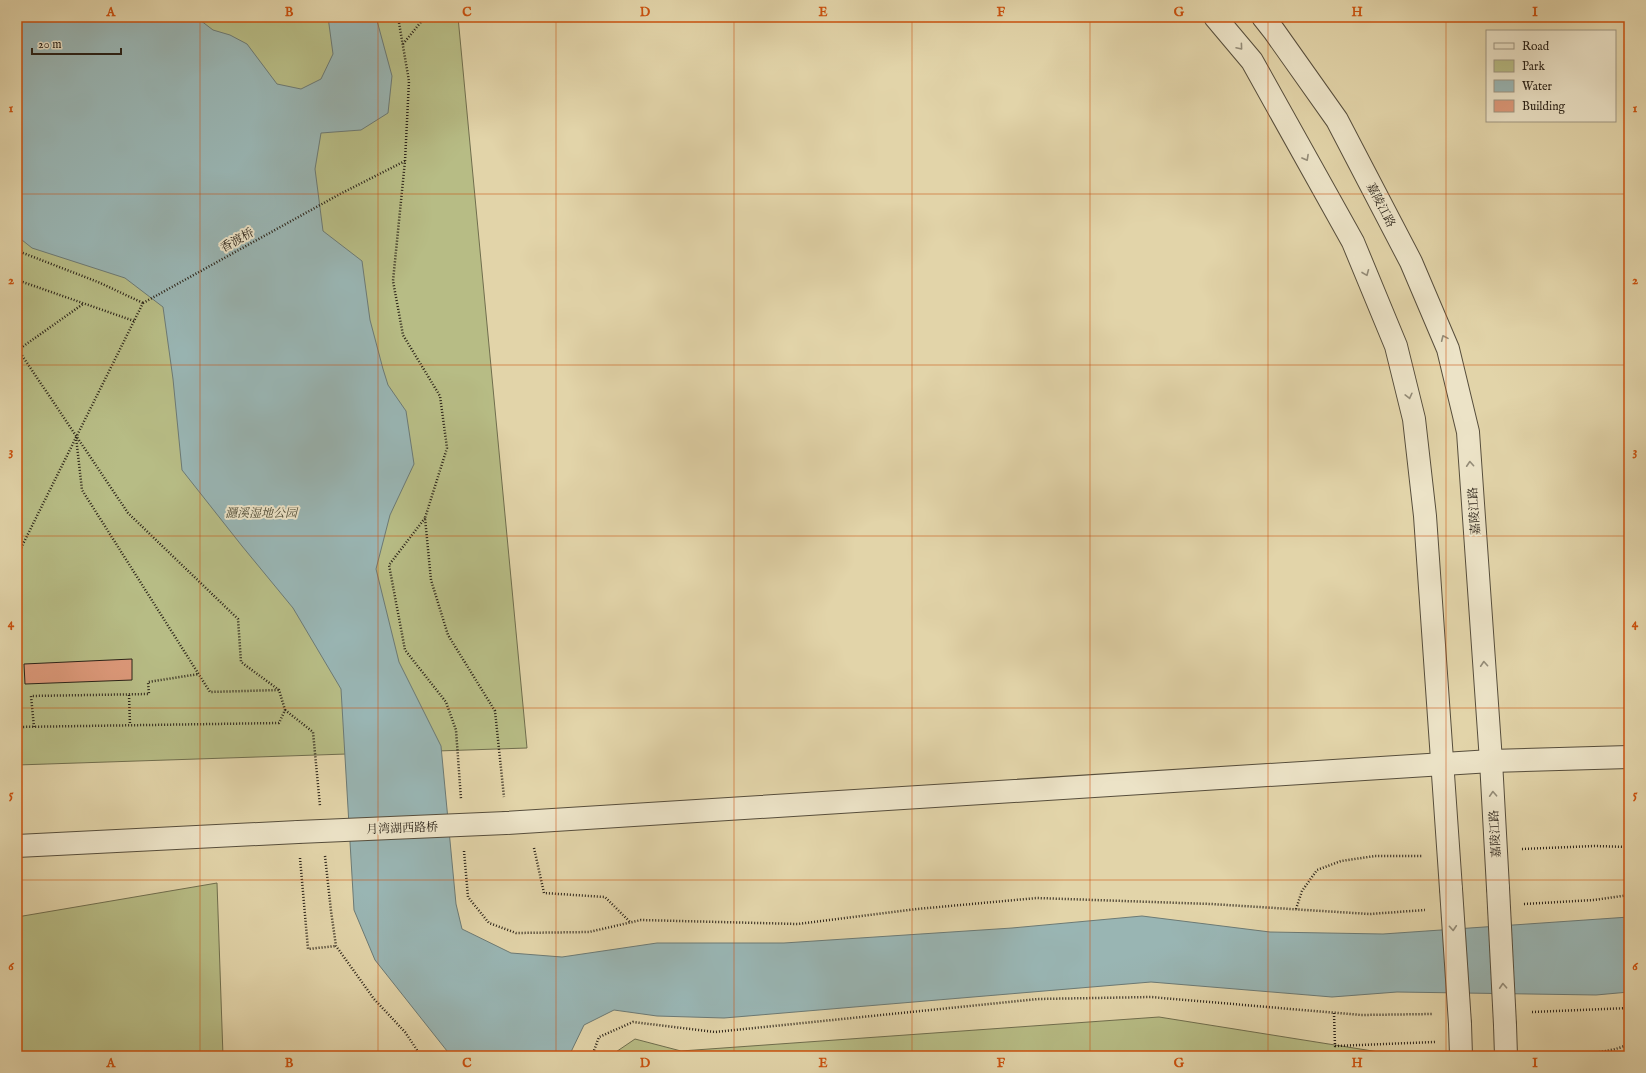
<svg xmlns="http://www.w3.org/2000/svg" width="1646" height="1073" font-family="'IM FELL English','Noto Serif SC',serif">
	<rect width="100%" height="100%" fill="#e2d4a9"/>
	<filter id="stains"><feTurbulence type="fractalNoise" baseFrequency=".005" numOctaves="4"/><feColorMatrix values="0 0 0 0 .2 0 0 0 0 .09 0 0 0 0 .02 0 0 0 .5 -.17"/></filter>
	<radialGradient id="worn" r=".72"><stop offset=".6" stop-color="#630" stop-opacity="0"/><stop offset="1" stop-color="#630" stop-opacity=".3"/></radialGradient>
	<g fill="#b7bc85" stroke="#706e4e">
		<polygon points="17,17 458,17 527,748 17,765"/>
		<polygon points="217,883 223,1056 17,1056 17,917"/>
		<polygon points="1159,1017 1404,1056 610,1056 635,1039 681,1051"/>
	</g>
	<polygon fill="#99b5b3" stroke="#6c7a75" points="17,17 196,17 213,30 230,35 247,44 277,84 301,89 321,79 333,54 328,17 376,17 392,76 388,113 361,130 321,133 315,169 323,231 362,261 370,320 383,369 388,385 406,411 414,464 390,515 376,569 399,662 441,746 456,904 462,929 511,953 562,957 657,943 784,943 1012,928 1142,916 1270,932 1383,934 1629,917 1629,992 1596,995 1397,992 1332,997 1151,982 724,1018 657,1016 614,1010 584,1025 569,1056 451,1056 375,960 354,910 341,689 293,608 242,546 182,470 173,379 163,307 125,278 32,248 17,236 17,145 21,121 17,96"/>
	<polygon fill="#dd997a" stroke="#292117" points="132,659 132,680 25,684 24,664"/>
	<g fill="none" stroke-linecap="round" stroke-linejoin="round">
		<defs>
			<g id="tertiary">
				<polyline points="1215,17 1252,61 1353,242 1396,346 1414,419 1425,516 1451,889"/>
				<polyline points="1263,17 1274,31 1337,120 1411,262 1448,349 1468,432 1491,761 1498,888"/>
				<polyline points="506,823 1491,761 1629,757"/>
				<polyline points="17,846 298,832"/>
				<polyline points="1460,1024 1461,1056"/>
				<polyline points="1505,1025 1506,1056"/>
			</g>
		</defs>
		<use href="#tertiary" stroke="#574e3c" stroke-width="24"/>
		<g stroke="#292117" stroke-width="2.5" stroke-dasharray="1 2" stroke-linecap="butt">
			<polyline points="398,17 409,81 405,161 393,281 403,335 440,396 447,448 425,518 431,580 448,635 495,711 504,797"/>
			<polyline points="403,44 425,17"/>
			<polyline points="17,246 23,253 98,282 143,303"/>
			<polyline points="17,280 134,321"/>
			<polyline points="143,303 340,194 405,161"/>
			<polyline points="17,348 128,513 238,619 241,662 279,690 285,710 279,723 17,727"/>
			<polyline points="18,350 83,304"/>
			<polyline points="76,437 82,490 210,692 279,690"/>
			<polyline points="425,518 389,565 405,650 446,702 456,730 461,799"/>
			<polyline points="17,556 143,303"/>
			<polyline points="129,695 130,725"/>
			<polyline points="285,710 313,732 320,806"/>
			<polyline points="34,727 31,696 149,694 148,682 199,674"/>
			<polyline points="534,848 544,893 605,897 630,922"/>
			<polyline points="1522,849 1594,846 1629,847"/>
			<polyline points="464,851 468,897 489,923 516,933 589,932 641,920 798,924 917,909 1037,898 1211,904 1370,914 1425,910"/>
			<polyline points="325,856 331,911 336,946 374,999 405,1032 421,1056"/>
			<polyline points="300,858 308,949 336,946"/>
			<polyline points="1524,904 1594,900 1629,895"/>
			<polyline points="1296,909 1302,891 1317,870 1341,861 1375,856 1422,856"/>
			<polyline points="1532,1012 1629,1008"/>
			<polyline points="1334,1013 1335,1046 1435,1042"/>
			<path d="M 1533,1055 C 1561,1054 1605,1056 1629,1044"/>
			<polyline points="592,1056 599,1037 633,1022 715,1032 1038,999 1151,997 1361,1015 1433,1014"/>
		</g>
		<use href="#tertiary" stroke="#ece3c7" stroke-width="22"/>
		<defs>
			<g id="tertiary-bridge">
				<polyline points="298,832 506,823"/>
				<polyline points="1498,888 1505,1025"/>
				<polyline points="1451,889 1460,1024"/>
			</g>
		</defs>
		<use href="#tertiary-bridge" stroke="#574e3c" stroke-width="24" stroke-linecap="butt"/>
		<use href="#tertiary-bridge" stroke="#ece3c7" stroke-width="22"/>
	</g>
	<defs><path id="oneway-chevron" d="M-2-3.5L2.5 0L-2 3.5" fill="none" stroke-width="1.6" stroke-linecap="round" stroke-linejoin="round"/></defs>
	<g stroke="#948c78">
		<use href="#oneway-chevron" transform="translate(1240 47) rotate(50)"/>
		<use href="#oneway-chevron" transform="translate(1306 158) rotate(61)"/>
		<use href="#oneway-chevron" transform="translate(1366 273) rotate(68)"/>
		<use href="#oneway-chevron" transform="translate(1444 338) rotate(-114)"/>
		<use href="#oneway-chevron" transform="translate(1409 396) rotate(76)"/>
		<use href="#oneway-chevron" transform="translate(1470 464) rotate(-94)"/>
		<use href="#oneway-chevron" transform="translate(1484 664) rotate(-94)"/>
		<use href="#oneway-chevron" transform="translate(1493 794) rotate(-93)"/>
		<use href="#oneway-chevron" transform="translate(1453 928) rotate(86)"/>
		<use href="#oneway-chevron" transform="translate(1503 986) rotate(-93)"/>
	</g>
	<path fill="none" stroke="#cb510e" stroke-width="1" stroke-opacity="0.55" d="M 200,17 L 200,1056M 378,17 L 378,1056M 556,17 L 556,1056M 734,17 L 734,1056M 912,17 L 912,1056M 1090,17 L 1090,1056M 1268,17 L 1268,1056M 1446,17 L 1446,1056M 17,194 L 1629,194M 17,365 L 1629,365M 17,536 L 1629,536M 17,708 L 1629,708M 17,880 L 1629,880"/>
	<g text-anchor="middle" stroke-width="4" stroke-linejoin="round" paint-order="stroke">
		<g font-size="12" fill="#292117" stroke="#ece3c7">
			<text transform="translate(1381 205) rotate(63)" y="4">嘉陵江路</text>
			<text transform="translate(237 240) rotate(-29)" y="4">香渡桥</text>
			<text transform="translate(1474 511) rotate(-94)" y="4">嘉陵江路</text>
			<text transform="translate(402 828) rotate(-2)" y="4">月湾湖西路桥</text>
			<text transform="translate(1495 834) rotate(-93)" y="4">嘉陵江路</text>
		</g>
		<g font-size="12" font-style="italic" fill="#4c4832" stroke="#ece3c7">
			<text x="261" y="517">㶏溪湿地公园</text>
		</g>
	</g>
	<rect width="1646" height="1073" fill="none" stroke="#e2d4a9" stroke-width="44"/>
	<rect x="1486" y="30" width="130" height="92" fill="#ece3c7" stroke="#9e9581"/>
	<rect x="1494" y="43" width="20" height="6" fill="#ece3c7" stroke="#9e9581"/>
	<text x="1522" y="50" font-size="12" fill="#292117">Road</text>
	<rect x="1494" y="60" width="20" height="12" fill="#b7bc85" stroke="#9e9581"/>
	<text x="1522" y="70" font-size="12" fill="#292117">Park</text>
	<rect x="1494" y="80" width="20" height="12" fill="#99b5b3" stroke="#9e9581"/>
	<text x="1522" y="90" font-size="12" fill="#292117">Water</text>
	<rect x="1494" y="100" width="20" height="12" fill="#dd997a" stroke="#9e9581"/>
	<text x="1522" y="110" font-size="12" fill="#292117">Building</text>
	<path d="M32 48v6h89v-6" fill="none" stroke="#292117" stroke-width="2"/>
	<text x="38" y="48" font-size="12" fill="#292117" stroke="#ece3c7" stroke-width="3" paint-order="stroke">20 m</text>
	<rect x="22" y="22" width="1602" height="1029" fill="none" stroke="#cb510e" stroke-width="1.5"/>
	<g font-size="13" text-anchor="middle" font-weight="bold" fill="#cb510e">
		<text x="111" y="16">A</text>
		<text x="289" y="16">B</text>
		<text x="467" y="16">C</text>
		<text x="645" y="16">D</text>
		<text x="823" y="16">E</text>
		<text x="1001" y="16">F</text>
		<text x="1179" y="16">G</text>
		<text x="1357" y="16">H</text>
		<text x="1535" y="16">I</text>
		<text x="11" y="112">1</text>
		<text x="1635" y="112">1</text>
		<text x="11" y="284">2</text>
		<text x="1635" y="284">2</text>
		<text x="11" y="455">3</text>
		<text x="1635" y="455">3</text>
		<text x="11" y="627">4</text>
		<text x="1635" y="627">4</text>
		<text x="11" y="798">5</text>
		<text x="1635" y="798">5</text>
		<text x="11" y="970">6</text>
		<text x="1635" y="970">6</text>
		<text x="111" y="1067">A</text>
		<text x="289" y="1067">B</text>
		<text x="467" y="1067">C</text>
		<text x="645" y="1067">D</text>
		<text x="823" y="1067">E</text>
		<text x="1001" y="1067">F</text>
		<text x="1179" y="1067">G</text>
		<text x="1357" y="1067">H</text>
		<text x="1535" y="1067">I</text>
	</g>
	<rect width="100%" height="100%" filter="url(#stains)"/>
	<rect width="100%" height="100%" fill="url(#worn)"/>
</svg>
